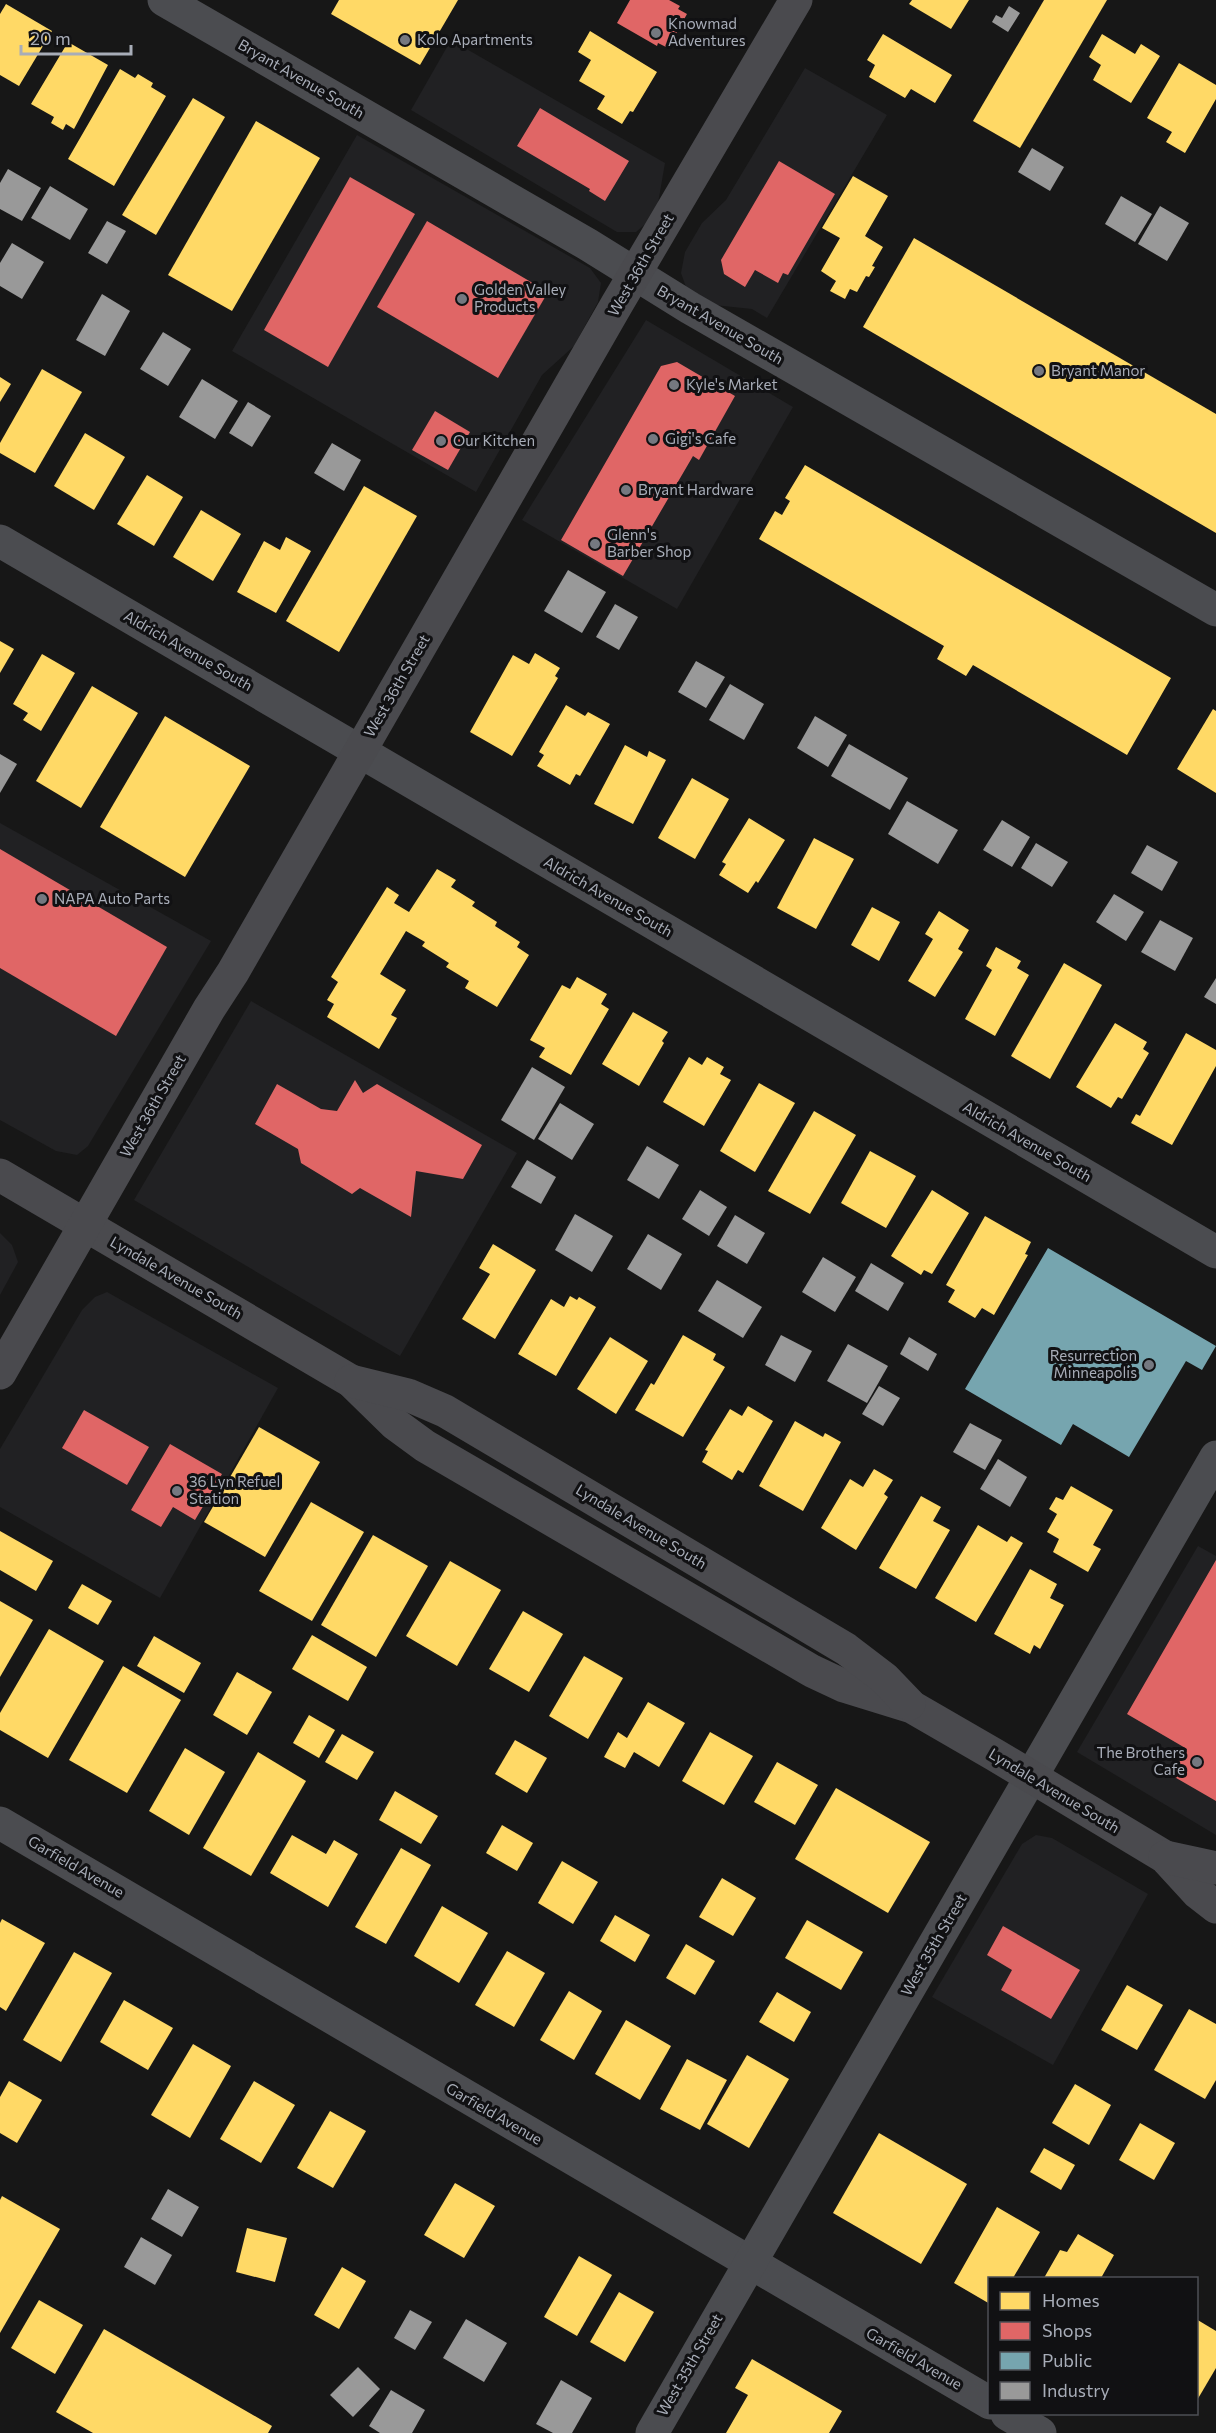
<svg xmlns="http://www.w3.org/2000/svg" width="1216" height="2433" font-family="Commissioner,sans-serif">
	<rect width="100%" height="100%" fill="#171717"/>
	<g fill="#212123">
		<polygon points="451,40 665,163 656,215 636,232 617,232 411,110"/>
		<polygon points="805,68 887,115 767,318 752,309 714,305 687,290 681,273 685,252 702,223 726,200"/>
		<polygon points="357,135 590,268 601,283 598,302 574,346 542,375 476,492 232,351"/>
		<polygon points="646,320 793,407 677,609 522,520"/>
		<polygon points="0,823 211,941 88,1146 77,1155 56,1151 0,1120"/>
		<polygon points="251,1001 517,1153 400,1356 134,1200"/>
		<polygon points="0,1233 12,1245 18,1262 0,1295"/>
		<polygon points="107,1292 278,1388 160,1598 0,1507 0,1449 82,1310 95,1297"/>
		<polygon points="1198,1546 1216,1556 1216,1835 1077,1752"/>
		<polygon points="1036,1835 1052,1838 1148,1894 1053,2065 932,1997 1022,1844"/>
	</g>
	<g fill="#ffd966">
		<polygon points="339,0 458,0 420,65 331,14"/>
		<polygon points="912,0 969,0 951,29 909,4"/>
		<polygon points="1044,0 1107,0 1020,148 973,121"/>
		<polygon points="6,4 52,31 19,86 0,75 0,14"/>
		<polygon points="590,31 657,72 633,112 630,111 622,124 597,109 605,96 579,81 591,60 578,52"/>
		<polygon points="883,34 952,75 935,103 911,89 905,98 869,77 875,65 867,60"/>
		<polygon points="1102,34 1135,54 1141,44 1160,56 1131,103 1093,80 1101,65 1089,57"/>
		<polygon points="68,42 108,65 74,129 66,124 63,130 51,123 54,117 31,104"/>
		<polygon points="1179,63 1216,85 1216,99 1185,153 1166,142 1172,132 1147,118"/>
		<polygon points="120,69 135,78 138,74 153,83 151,87 166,96 114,186 68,159"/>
		<polygon points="193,98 225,117 156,235 122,215"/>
		<polygon points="256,121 320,158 232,311 168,275"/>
		<polygon points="853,176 888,196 865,236 883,247 872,266 875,267 869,277 866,276 857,292 850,289 845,299 830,291 836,281 821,271 840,238 822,228"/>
		<polygon points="914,238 1216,414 1216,533 863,327"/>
		<polygon points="42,369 82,392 35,473 0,453 0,443"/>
		<polygon points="0,377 11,384 0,402"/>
		<polygon points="85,433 125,457 94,510 54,486"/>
		<polygon points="805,465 1171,678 1127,755 973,665 966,676 937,659 944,646 759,539 775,511 782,515 790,501 785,498"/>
		<polygon points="147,475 183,497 154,546 117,524"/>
		<polygon points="364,486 417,516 339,652 286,621"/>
		<polygon points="201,510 241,534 213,581 173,557"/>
		<polygon points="286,537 311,551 276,613 237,592 264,541 280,550"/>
		<polygon points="0,641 14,649 0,673"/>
		<polygon points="535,653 560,668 555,676 558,678 512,756 470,732 513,655 529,664"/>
		<polygon points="42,654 75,673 41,731 23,720 28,713 13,704"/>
		<polygon points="92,686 138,713 81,808 36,781"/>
		<polygon points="566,705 585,716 588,712 610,724 580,776 576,774 570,785 537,766 544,755 539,752"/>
		<polygon points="1213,709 1216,711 1216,793 1177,769"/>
		<polygon points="165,716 250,766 185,877 100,827"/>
		<polygon points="625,745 647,757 649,751 666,760 633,824 594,804"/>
		<polygon points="692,778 729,799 695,859 658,838"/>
		<polygon points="749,818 785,840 758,883 756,881 748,893 719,875 726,864 722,862"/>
		<polygon points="814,838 854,859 816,929 777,908"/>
		<polygon points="437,869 456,880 451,887 475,902 472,906 497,922 495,926 520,942 517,947 529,955 497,1007 465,988 469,981 446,967 449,963 422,946 425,942 406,931 380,974 406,990 391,1015 397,1018 379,1049 327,1017 334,1004 327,1000 338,982 331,977 387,887 399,895 394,903 409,912"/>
		<polygon points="872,907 900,922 879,961 851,945"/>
		<polygon points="939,911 969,930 958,949 963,952 935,997 908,981 933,939 925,934"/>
		<polygon points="996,947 1021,961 1017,968 1029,975 995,1036 965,1019 992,970 986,966"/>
		<polygon points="1064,963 1102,985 1050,1079 1011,1056"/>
		<polygon points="577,977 607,994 601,1004 609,1009 571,1075 539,1057 545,1048 530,1040 562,985 570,989"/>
		<polygon points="633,1012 668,1032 662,1041 664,1043 639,1086 602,1064"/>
		<polygon points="1115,1023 1147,1042 1143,1049 1149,1053 1122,1099 1118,1097 1111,1108 1076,1087"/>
		<polygon points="1186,1033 1216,1050 1216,1066 1172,1145 1131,1123 1136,1114 1140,1116"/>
		<polygon points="689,1057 702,1065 707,1057 724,1067 720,1074 731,1080 704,1126 663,1102"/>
		<polygon points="759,1083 795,1103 755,1172 720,1151"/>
		<polygon points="814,1111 856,1135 810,1214 768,1191"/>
		<polygon points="870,1151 916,1176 886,1228 841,1203"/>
		<polygon points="932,1190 969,1213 932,1274 924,1270 921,1275 891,1256"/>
		<polygon points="985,1216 1031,1242 1025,1254 1028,1255 994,1315 982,1308 975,1318 948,1302 955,1290 946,1285"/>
		<polygon points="493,1244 536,1270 495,1339 462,1319 490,1274 479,1268"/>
		<polygon points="570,1296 577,1300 579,1297 596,1307 556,1376 518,1354 551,1299 564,1307"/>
		<polygon points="683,1335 716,1354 713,1360 725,1367 683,1437 635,1410 651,1383 654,1385"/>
		<polygon points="610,1337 648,1361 616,1414 577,1389"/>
		<polygon points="748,1406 773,1421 743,1473 738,1470 732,1480 702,1462 708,1451 705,1450 730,1409 742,1416"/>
		<polygon points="795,1421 823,1437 825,1433 841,1442 803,1511 759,1486"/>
		<polygon points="259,1427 320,1462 265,1557 204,1522"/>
		<polygon points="874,1469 893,1480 884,1494 888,1497 856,1550 821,1528 850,1479 863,1487"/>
		<polygon points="1071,1486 1113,1510 1093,1545 1101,1549 1088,1572 1053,1552 1059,1539 1047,1532 1057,1514 1049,1509 1056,1497 1063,1500"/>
		<polygon points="921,1496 941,1507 933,1521 950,1530 916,1589 879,1568"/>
		<polygon points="311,1502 364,1532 312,1621 259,1591"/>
		<polygon points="978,1525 1007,1542 1011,1536 1023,1543 976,1622 935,1598"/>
		<polygon points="0,1531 53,1561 36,1591 0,1570"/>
		<polygon points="373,1535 428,1566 376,1657 321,1625"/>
		<polygon points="450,1561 501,1590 457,1666 406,1636"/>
		<polygon points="1030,1569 1057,1584 1050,1598 1064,1605 1040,1649 1034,1645 1030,1654 994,1634"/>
		<polygon points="82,1584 112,1601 98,1625 68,1608"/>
		<polygon points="0,1601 33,1620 0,1677"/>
		<polygon points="523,1611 563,1634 529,1692 489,1669"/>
		<polygon points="49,1629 104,1661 48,1758 0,1730 0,1713"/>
		<polygon points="312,1635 367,1667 348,1701 292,1669"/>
		<polygon points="154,1636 201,1663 184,1693 137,1666"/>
		<polygon points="584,1656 623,1678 588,1739 549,1716"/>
		<polygon points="123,1666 181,1700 127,1793 69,1760"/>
		<polygon points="237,1672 272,1692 247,1735 213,1715"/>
		<polygon points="648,1702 685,1723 659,1767 634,1752 625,1768 604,1757 618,1732 627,1738"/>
		<polygon points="309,1715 335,1730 319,1758 293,1743"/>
		<polygon points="710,1732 753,1756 724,1805 682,1781"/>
		<polygon points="342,1734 374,1752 357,1780 325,1762"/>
		<polygon points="515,1740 547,1758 527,1793 495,1774"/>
		<polygon points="185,1748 225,1772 189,1835 149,1811"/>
		<polygon points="258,1752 306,1781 251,1876 203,1848"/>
		<polygon points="777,1762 818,1785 795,1825 754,1802"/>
		<polygon points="836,1788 930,1842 888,1913 795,1859"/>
		<polygon points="395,1791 438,1816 421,1844 379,1820"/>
		<polygon points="502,1825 533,1843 517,1871 486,1853"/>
		<polygon points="292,1835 326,1854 334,1840 358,1854 328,1907 270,1873"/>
		<polygon points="401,1848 431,1865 386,1944 355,1927"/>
		<polygon points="562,1861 598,1882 573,1924 538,1903"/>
		<polygon points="722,1878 756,1898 733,1936 699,1917"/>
		<polygon points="442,1906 488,1933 459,1983 414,1956"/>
		<polygon points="615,1915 650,1935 635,1962 600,1941"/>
		<polygon points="2,1919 45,1943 6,2011 0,2007 0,1923"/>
		<polygon points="807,1920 863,1952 841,1990 785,1958"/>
		<polygon points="686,1944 715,1961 695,1995 666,1978"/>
		<polygon points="507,1951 545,1973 514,2027 475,2005"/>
		<polygon points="74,1952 112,1973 61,2062 23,2040"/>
		<polygon points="1127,1985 1163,2005 1137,2050 1101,2030"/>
		<polygon points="569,1991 602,2011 574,2060 540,2040"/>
		<polygon points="777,1992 811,2012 794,2042 759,2022"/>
		<polygon points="124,2000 173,2028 148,2070 100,2042"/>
		<polygon points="1189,2009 1216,2024 1216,2080 1205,2099 1154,2070"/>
		<polygon points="626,2020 671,2046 640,2100 595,2074"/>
		<polygon points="193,2044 231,2066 190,2138 151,2115"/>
		<polygon points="747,2055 789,2079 749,2148 707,2124"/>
		<polygon points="687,2059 727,2080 700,2130 660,2109"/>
		<polygon points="9,2081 42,2100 17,2143 0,2133 0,2097"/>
		<polygon points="254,2081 295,2105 261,2163 220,2139"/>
		<polygon points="1075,2084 1111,2105 1089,2145 1052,2123"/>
		<polygon points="330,2111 366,2131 333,2188 297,2168"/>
		<polygon points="1140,2123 1175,2143 1154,2180 1119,2160"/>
		<polygon points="879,2133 967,2184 921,2264 833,2213"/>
		<polygon points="1044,2148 1075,2165 1061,2190 1030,2172"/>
		<polygon points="455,2183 495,2206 464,2258 424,2235"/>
		<polygon points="2,2196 60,2229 0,2333 0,2200"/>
		<polygon points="997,2207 1040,2232 1013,2278 990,2278 990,2304 954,2283"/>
		<polygon points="247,2228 287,2238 275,2282 236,2272"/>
		<polygon points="1078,2234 1114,2255 1101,2278 1044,2278 1060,2250 1067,2252"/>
		<polygon points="579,2256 612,2275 577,2336 544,2317"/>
		<polygon points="342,2267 366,2281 339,2329 314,2315"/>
		<polygon points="619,2292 654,2312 625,2362 590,2342"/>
		<polygon points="39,2300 83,2325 55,2374 11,2348"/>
		<polygon points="1196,2319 1216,2331 1216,2368 1196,2402"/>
		<polygon points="104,2329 272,2426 268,2433 93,2433 56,2412"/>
		<polygon points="752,2359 842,2411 829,2433 726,2433 748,2395 735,2388"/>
	</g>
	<g fill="#e06666">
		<polygon points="630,0 669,0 680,6 678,9 687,14 668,48 658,43 657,46 617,23"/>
		<polygon points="540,108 629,161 605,201 589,191 590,189 517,146"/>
		<polygon points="779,161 835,194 788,275 783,273 778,283 755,270 745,287 724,274 721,260"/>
		<polygon points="350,177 415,214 328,367 264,330"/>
		<polygon points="427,221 548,292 498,378 377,307"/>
		<polygon points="677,362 735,396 699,460 693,456 623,576 561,540 661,366"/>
		<polygon points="435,411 470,432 448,470 412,450"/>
		<polygon points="0,849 167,947 116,1036 0,968"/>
		<polygon points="355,1080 363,1093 377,1084 482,1145 463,1179 416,1171 411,1217 360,1188 352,1194 301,1163 298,1149 255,1124 277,1084 321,1109 337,1111"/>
		<polygon points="84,1410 149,1447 127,1485 62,1448"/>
		<polygon points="170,1444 222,1474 195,1520 173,1507 161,1527 131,1510"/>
		<polygon points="1216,1560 1216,1801 1171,1775 1187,1749 1127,1714"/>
		<polygon points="1003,1926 1080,1970 1051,2019 1001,1990 1012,1970 987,1955"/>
	</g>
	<polygon fill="#76a5af" points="1048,1248 1216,1346 1202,1370 1186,1361 1129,1457 1073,1424 1061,1445 965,1389"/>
	<g fill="#999">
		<polygon points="1009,6 1020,13 1008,32 992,22 996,15 1002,18"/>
		<polygon points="1032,148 1064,167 1050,191 1018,172"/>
		<polygon points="8,169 41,188 22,221 0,209 0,183"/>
		<polygon points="50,186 88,209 70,240 31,218"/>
		<polygon points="1121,196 1152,214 1135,242 1105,224"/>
		<polygon points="1160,206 1189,223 1167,261 1138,244"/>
		<polygon points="107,221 126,231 107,264 88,253"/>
		<polygon points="12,243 44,262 22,299 0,286 0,263"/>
		<polygon points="102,294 130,311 105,356 76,340"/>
		<polygon points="163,332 191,349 168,386 140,369"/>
		<polygon points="202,379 238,401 215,439 179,417"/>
		<polygon points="248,402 271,416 252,447 229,433"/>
		<polygon points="332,443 361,460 344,491 314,473"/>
		<polygon points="568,570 606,592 582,633 544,611"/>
		<polygon points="615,604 638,617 619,650 596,637"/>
		<polygon points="696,661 725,677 706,708 678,692"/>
		<polygon points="730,684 764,704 744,740 709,720"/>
		<polygon points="815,716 847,735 828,767 797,748"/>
		<polygon points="849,744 908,778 890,810 831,776"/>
		<polygon points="0,754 17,764 0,793"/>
		<polygon points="907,801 958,830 938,864 888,834"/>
		<polygon points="1002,820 1030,837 1012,867 983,850"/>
		<polygon points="1036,843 1068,862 1052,887 1021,868"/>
		<polygon points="1147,845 1178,862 1162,891 1131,873"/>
		<polygon points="1114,894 1144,912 1126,941 1096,922"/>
		<polygon points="1160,920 1193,938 1175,971 1141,952"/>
		<polygon points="1216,978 1216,1004 1204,997"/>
		<polygon points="532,1067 565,1087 534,1140 501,1120"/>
		<polygon points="560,1103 594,1124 572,1160 538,1139"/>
		<polygon points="647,1146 679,1165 659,1199 627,1180"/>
		<polygon points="527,1160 556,1177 541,1204 511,1187"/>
		<polygon points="700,1190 727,1207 709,1236 682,1219"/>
		<polygon points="575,1214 613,1236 592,1272 555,1250"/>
		<polygon points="735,1215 765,1233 747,1264 717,1246"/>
		<polygon points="648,1234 682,1254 661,1290 627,1269"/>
		<polygon points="823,1257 856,1277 835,1312 802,1292"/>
		<polygon points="871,1263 904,1283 888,1311 855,1291"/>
		<polygon points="717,1280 762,1307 743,1338 698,1311"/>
		<polygon points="781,1335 812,1351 795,1382 765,1365"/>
		<polygon points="909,1337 937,1354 928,1371 900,1354"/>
		<polygon points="848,1344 888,1366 867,1403 827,1381"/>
		<polygon points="879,1386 900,1398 883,1426 862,1414"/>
		<polygon points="970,1423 1002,1440 985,1470 953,1452"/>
		<polygon points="998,1459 1027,1477 1010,1507 980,1489"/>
		<polygon points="168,2189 199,2207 182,2237 151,2219"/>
		<polygon points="141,2237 172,2255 155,2285 124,2267"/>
		<polygon points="410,2310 432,2322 415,2350 394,2338"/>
		<polygon points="466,2319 507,2343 484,2382 443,2358"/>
		<polygon points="358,2367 380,2389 353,2417 330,2395"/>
		<polygon points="561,2380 592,2398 572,2433 553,2433 536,2424"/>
		<polygon points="391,2390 425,2410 412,2433 380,2433 369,2426"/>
	</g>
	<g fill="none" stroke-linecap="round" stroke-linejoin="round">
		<g stroke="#4b4c50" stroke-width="33">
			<polyline points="164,0 587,244 690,308 1216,610"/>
			<polyline points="0,541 1216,1252"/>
			<polyline points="0,1823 990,2403"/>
			<polyline points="1007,2414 1040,2433"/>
			<polyline points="652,2433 1216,1457"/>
		</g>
		<g stroke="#4a4a4e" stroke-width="33">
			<polyline points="0,1175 351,1381 395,1424 425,1446 812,1671 844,1686 912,1707 995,1755 1165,1857 1198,1893 1216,1907"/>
			<polyline points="0,1373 209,1009 233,972 617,304 796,0"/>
			<polyline points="351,1381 408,1395 445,1411 846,1649 884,1678 909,1704"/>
			<polyline points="1165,1857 1216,1868"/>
		</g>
	</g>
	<g fill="#757880" stroke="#111113" stroke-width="2">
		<circle cx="656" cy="33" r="6"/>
		<circle cx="405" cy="40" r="6"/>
		<circle cx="462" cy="299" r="6"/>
		<circle cx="1039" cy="371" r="6"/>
		<circle cx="674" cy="385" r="6"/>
		<circle cx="653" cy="439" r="6"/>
		<circle cx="441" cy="441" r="6"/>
		<circle cx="626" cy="490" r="6"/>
		<circle cx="595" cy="544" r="6"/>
		<circle cx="42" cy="899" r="6"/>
		<circle cx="1149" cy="1365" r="6"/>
		<circle cx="177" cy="1491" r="6"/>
		<circle cx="1197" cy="1762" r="6"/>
	</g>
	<g text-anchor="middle" stroke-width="6" stroke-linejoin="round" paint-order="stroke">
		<g font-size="15" fill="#a8adb8" stroke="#111113" text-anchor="start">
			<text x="668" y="29">Knowmad<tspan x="668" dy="17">Adventures</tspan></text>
			<text x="417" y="45">Kolo Apartments</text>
			<text x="474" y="295">Golden Valley<tspan x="474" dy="17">Products</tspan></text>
			<text x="1051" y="376">Bryant Manor</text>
			<text x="686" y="390">Kyle's Market</text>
			<text x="665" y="444">Gigi's Cafe</text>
			<text x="453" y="446">Our Kitchen</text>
			<text x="638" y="495">Bryant Hardware</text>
			<text x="607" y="540">Glenn's<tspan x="607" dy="17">Barber Shop</tspan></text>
			<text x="54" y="904">NAPA Auto Parts</text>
			<text x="1137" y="1361" text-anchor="end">Resurrection<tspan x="1137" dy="17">Minneapolis</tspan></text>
			<text x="189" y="1487">36 Lyn Refuel<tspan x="189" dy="17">Station</tspan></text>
			<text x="1185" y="1758" text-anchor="end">The Brothers<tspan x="1185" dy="17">Cafe</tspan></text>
		</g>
		<g font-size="15" fill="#a8adb8" stroke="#111113">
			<text transform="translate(301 79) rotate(30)" y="5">Bryant Avenue South</text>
			<text transform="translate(641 265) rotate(-60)" y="5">West 36th Street</text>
			<text transform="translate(720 325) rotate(30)" y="5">Bryant Avenue South</text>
			<text transform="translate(188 651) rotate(30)" y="5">Aldrich Avenue South</text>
			<text transform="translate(397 686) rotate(-60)" y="5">West 36th Street</text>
			<text transform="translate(608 897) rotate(30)" y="5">Aldrich Avenue South</text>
			<text transform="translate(153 1106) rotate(-60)" y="5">West 36th Street</text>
			<text transform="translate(1027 1142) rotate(30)" y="5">Aldrich Avenue South</text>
			<text transform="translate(176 1278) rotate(30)" y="5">Lyndale Avenue South</text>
			<text transform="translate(641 1527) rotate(31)" y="5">Lyndale Avenue South</text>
			<text transform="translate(1054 1791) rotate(31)" y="5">Lyndale Avenue South</text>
			<text transform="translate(76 1867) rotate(30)" y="5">Garfield Avenue</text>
			<text transform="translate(934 1945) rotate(-60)" y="5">West 35th Street</text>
			<text transform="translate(494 2114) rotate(30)" y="5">Garfield Avenue</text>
			<text transform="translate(914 2359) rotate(30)" y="5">Garfield Avenue</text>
			<text transform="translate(690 2365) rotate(-60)" y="5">West 35th Street</text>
		</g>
	</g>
	<rect x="988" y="2277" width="210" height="138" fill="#111113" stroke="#4d4f55" stroke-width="1.5"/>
	<rect x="1000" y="2292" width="30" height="18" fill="#ffd966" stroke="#4d4f55" stroke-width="1.5"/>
	<text x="1042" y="2307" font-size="18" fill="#a8adb8">Homes</text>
	<rect x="1000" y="2322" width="30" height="18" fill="#e06666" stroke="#4d4f55" stroke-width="1.5"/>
	<text x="1042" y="2337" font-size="18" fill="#a8adb8">Shops</text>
	<rect x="1000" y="2352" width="30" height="18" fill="#76a5af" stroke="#4d4f55" stroke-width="1.5"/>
	<text x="1042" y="2367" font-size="18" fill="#a8adb8">Public</text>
	<rect x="1000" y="2382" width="30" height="18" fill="#999999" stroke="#4d4f55" stroke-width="1.5"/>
	<text x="1042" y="2397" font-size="18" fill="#a8adb8">Industry</text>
	<path d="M21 45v9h110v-9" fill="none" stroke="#a8adb8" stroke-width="3"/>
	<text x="30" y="45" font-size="18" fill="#a8adb8" stroke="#111113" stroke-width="4.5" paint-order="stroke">20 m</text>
</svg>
